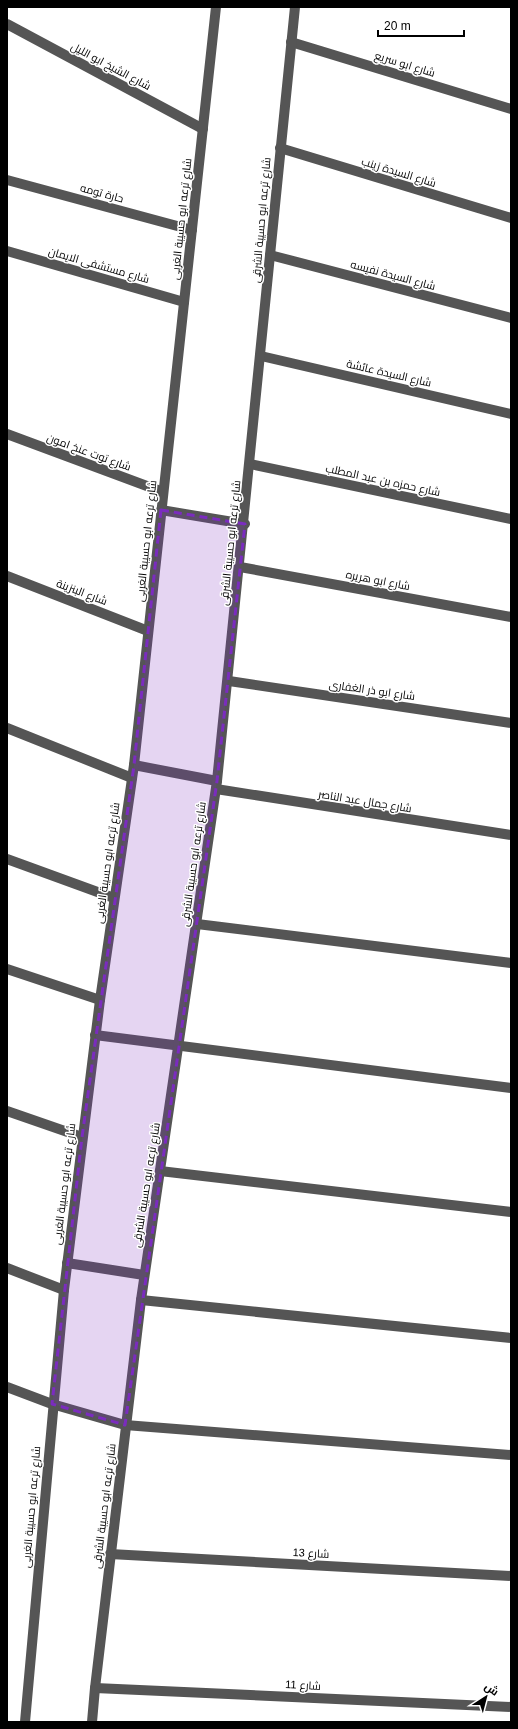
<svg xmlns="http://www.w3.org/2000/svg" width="518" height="1729" font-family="Arial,Cairo,sans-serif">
	<rect width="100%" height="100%" fill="#fff"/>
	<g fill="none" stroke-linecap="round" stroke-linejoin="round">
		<g stroke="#555" stroke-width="10">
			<polyline points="7,24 203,129"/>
			<polyline points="291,42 511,109"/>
			<polyline points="280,148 511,218"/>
			<polyline points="7,180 192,230"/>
			<polyline points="7,251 184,302"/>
			<polyline points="270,255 511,318"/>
			<polyline points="261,356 511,414"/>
			<polyline points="7,434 163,492"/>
			<polyline points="250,464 511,519"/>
			<polyline points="161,510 245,524"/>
			<polyline points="240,567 511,617"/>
			<polyline points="7,576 148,631"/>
			<polyline points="229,681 511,723"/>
			<polyline points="7,728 132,778"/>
			<polyline points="134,765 217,781"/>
			<polyline points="216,789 511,835"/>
			<polyline points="7,859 114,898"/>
			<polyline points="197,924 511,963"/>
			<polyline points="7,969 100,1000"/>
			<polyline points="95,1035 511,1088"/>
			<polyline points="7,1111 82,1137"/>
			<polyline points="160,1171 511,1212"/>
			<polyline points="67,1263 144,1275"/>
			<polyline points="7,1268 64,1290"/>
			<polyline points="141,1300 511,1338"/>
			<polyline points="7,1387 52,1404 125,1425 511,1455"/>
			<polyline points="110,1554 511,1576"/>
			<polyline points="95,1688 511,1707"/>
			<polyline points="25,1722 64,1290 100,1000 134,765 216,7"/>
			<polyline points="92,1722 95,1688 141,1300 217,781 295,7"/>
		</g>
	</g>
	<path fill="#7b2cbf" fill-opacity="0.2" stroke="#7b2cbf" stroke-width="3" stroke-dasharray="8 5" stroke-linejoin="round" d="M 161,510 L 245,524 L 217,781 L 125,1425 L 52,1404 L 82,1137 L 134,765 Z"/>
	<g text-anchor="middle" stroke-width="3" stroke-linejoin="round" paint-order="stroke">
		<g font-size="11" fill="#000" stroke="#fff">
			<text transform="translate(405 64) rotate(17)" y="4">شارع ابو سريع</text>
			<text transform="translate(111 66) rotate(28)" y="4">شارع الشيخ ابو الليل</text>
			<text transform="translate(399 172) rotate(17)" y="4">شارع السيدة زينب</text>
			<text transform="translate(102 193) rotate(15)" y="4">حارة تومه</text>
			<text transform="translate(181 219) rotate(-84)" y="4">شارع ترعه ابو حسيبة الغربى</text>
			<text transform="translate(261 220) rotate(-85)" y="4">شارع ترعه ابو حسيبة الشرقى</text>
			<text transform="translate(99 265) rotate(16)" y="4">شارع مستشفى الايمان</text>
			<text transform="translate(393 275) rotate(15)" y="4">شارع السيدة نفيسه</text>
			<text transform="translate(389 373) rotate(13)" y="4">شارع السيدة عائشة</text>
			<text transform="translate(89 452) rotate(20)" y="4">شارع توت عنخ امون</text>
			<text transform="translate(383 480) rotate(12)" y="4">شارع حمزه بن عبد المطلب</text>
			<text transform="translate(146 541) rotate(-84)" y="4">شارع ترعه ابو حسيبة الغربى</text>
			<text transform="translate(230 543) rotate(-84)" y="4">شارع ترعه ابو حسيبة الشرقى</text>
			<text transform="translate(378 580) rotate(11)" y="4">شارع ابو هريره</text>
			<text transform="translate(82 592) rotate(21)" y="4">شارع البنزينة</text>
			<text transform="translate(372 690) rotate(8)" y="4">شارع ابو ذر الغفارى</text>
			<text transform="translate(365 801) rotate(9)" y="4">شارع جمال عبد الناصر</text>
			<text transform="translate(107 863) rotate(-82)" y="4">شارع ترعه ابو حسيبة الغربى</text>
			<text transform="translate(193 864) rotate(-82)" y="4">شارع ترعه ابو حسيبة الشرقى</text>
			<text transform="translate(64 1184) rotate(-83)" y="4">شارع ترعه ابو حسيبة الغربى</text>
			<text transform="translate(146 1185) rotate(-81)" y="4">شارع ترعه ابو حسيبة الشرقى</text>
			<text transform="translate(104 1506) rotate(-83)" y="4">شارع ترعه ابو حسيبة الشرقى</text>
			<text transform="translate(31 1507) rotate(-85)" y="4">شارع ترعه ابو حسيبة الغربى</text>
			<text transform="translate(311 1553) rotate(3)" y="4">شارع 13</text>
			<text transform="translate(303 1685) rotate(3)" y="4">شارع 11</text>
		</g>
	</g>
	<rect width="518" height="1729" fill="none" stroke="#000000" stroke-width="16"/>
	<g transform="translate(486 1697) rotate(36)" stroke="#ffffff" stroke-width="3" paint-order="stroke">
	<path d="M0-3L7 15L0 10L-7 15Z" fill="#000000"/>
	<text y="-6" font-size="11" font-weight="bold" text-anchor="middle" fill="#000000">ش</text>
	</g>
	<path d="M378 30v6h86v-6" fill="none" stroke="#000000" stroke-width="2"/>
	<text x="384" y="30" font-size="12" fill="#000000" stroke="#ffffff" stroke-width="3" paint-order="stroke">20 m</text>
</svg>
